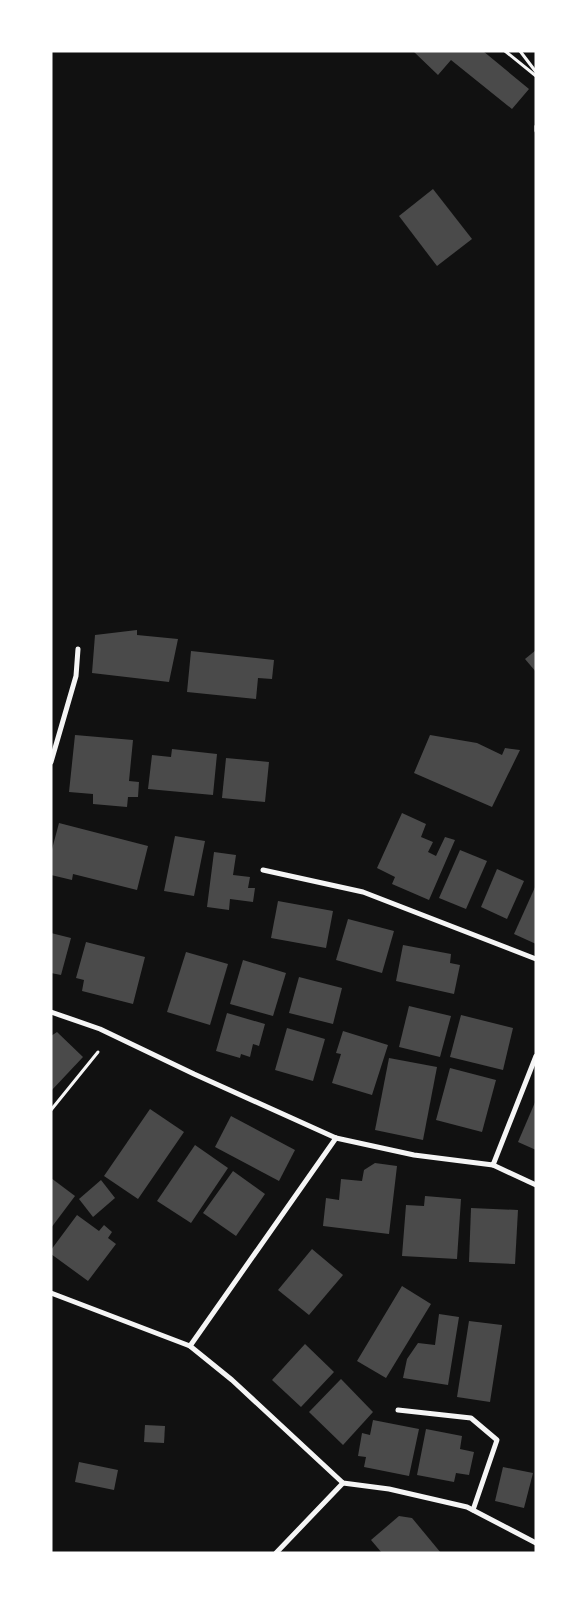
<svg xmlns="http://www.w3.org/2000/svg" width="587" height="1604" font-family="'Space Grotesk',sans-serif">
	<rect width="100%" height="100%" fill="#111"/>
	<g fill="#4a4a4a">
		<polygon points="413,51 483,51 529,89 512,109 451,60 438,75"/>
		<polygon points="433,189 472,239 437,266 399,216"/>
		<polygon points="137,630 137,635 178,639 169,682 92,673 95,635"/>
		<polygon points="536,650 536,672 525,659"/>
		<polygon points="191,651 274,660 272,679 258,678 256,699 187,692"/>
		<polygon points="75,735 133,740 129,781 139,782 138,797 128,797 127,807 93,804 93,794 69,792"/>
		<polygon points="430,735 477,743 502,755 505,748 520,750 492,807 414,773"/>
		<polygon points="172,749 217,754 213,795 148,789 152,755 171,757"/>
		<polygon points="226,758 269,762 265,802 222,798"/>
		<polygon points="402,813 426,824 421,837 433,842 428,852 436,856 445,837 455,840 429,900 392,884 395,877 377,868"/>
		<polygon points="59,823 148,846 137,890 73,874 72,880 51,875 51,853"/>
		<polygon points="175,836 205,841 194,896 164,891"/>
		<polygon points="460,850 487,861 466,909 439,898"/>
		<polygon points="214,852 236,855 233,875 250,877 248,888 255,888 253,902 230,899 229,910 207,907"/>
		<polygon points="497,869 524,881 507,919 481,907"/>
		<polygon points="536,885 536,944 514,934"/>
		<polygon points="278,901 333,911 326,948 271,938"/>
		<polygon points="348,919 394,931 382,973 336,960"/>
		<polygon points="51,933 71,938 61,975 51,973"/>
		<polygon points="86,942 145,957 133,1004 82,991 84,980 76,978"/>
		<polygon points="403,945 451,954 450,963 460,965 454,994 396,981"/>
		<polygon points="186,952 228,964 210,1025 167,1012"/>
		<polygon points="243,960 286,973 273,1016 230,1004"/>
		<polygon points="299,977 342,988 333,1024 289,1013"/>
		<polygon points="409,1006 451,1016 440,1057 399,1047"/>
		<polygon points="227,1013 265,1024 259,1046 253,1044 250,1057 241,1054 240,1058 216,1051"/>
		<polygon points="461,1015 513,1028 503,1070 450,1057"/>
		<polygon points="287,1028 325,1039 313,1081 275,1070"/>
		<polygon points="343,1031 388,1045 372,1095 332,1083 341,1054 336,1053"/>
		<polygon points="57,1032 83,1057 51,1091 51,1036"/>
		<polygon points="389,1058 437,1067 423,1140 375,1130"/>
		<polygon points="450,1068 496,1080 482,1132 436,1120"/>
		<polygon points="536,1100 536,1150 518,1142"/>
		<polygon points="150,1109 184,1132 138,1199 104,1176"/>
		<polygon points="231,1116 295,1150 279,1181 215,1147"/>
		<polygon points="195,1145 228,1168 191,1223 157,1201"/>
		<polygon points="375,1163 397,1166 389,1234 323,1226 326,1198 339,1200 341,1179 362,1181 364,1170"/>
		<polygon points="233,1171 265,1194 236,1236 203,1213"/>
		<polygon points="51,1178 75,1196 51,1228"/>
		<polygon points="101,1180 115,1198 93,1217 79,1199"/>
		<polygon points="425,1196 461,1199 457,1259 402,1256 406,1205 424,1206"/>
		<polygon points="471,1208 518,1210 515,1264 469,1262"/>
		<polygon points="77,1215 99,1231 104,1225 112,1232 108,1238 116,1244 88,1281 51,1254 51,1250"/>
		<polygon points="312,1249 343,1275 309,1315 278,1290"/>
		<polygon points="402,1286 431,1304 386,1378 357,1361"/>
		<polygon points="439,1314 459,1317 448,1385 403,1378 407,1359 418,1343 435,1345"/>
		<polygon points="469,1321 502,1325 490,1402 457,1397"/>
		<polygon points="305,1344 334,1372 301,1407 272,1380"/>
		<polygon points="341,1379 373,1412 343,1445 309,1412"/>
		<polygon points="373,1420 419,1429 409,1476 364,1467 366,1457 358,1456 362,1433 370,1435"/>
		<polygon points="145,1425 165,1426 164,1443 144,1442"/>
		<polygon points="426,1429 462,1436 460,1449 474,1452 469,1475 456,1473 454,1482 417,1475"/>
		<polygon points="79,1462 118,1470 114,1490 75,1482"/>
		<polygon points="503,1467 533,1473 524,1508 495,1501"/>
		<polygon points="399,1516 412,1518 441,1553 382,1553 371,1540"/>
	</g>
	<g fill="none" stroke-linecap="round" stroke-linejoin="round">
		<g stroke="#f5f5f5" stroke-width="3">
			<polyline points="505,51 536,76"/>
			<polyline points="520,51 536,72"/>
			<polyline points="536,126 536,131"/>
			<polyline points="51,1110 98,1052"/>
		</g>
		<g stroke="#f5f5f5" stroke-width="5">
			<polyline points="51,762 76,676 78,649"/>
			<polyline points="263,870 363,892 536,959"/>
			<polyline points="51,1012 100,1029 194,1074 336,1138 414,1155 493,1165 536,1056"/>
			<polyline points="493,1165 536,1185"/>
			<polyline points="51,1293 190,1346 232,1380 343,1483 389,1489 467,1507 536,1543"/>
			<polyline points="190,1346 336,1138"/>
			<polyline points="398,1410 471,1418 497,1440 473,1510"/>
			<polyline points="276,1553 343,1483"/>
		</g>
	</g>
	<rect width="587" height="1604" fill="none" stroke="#ffffff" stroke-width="105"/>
</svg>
